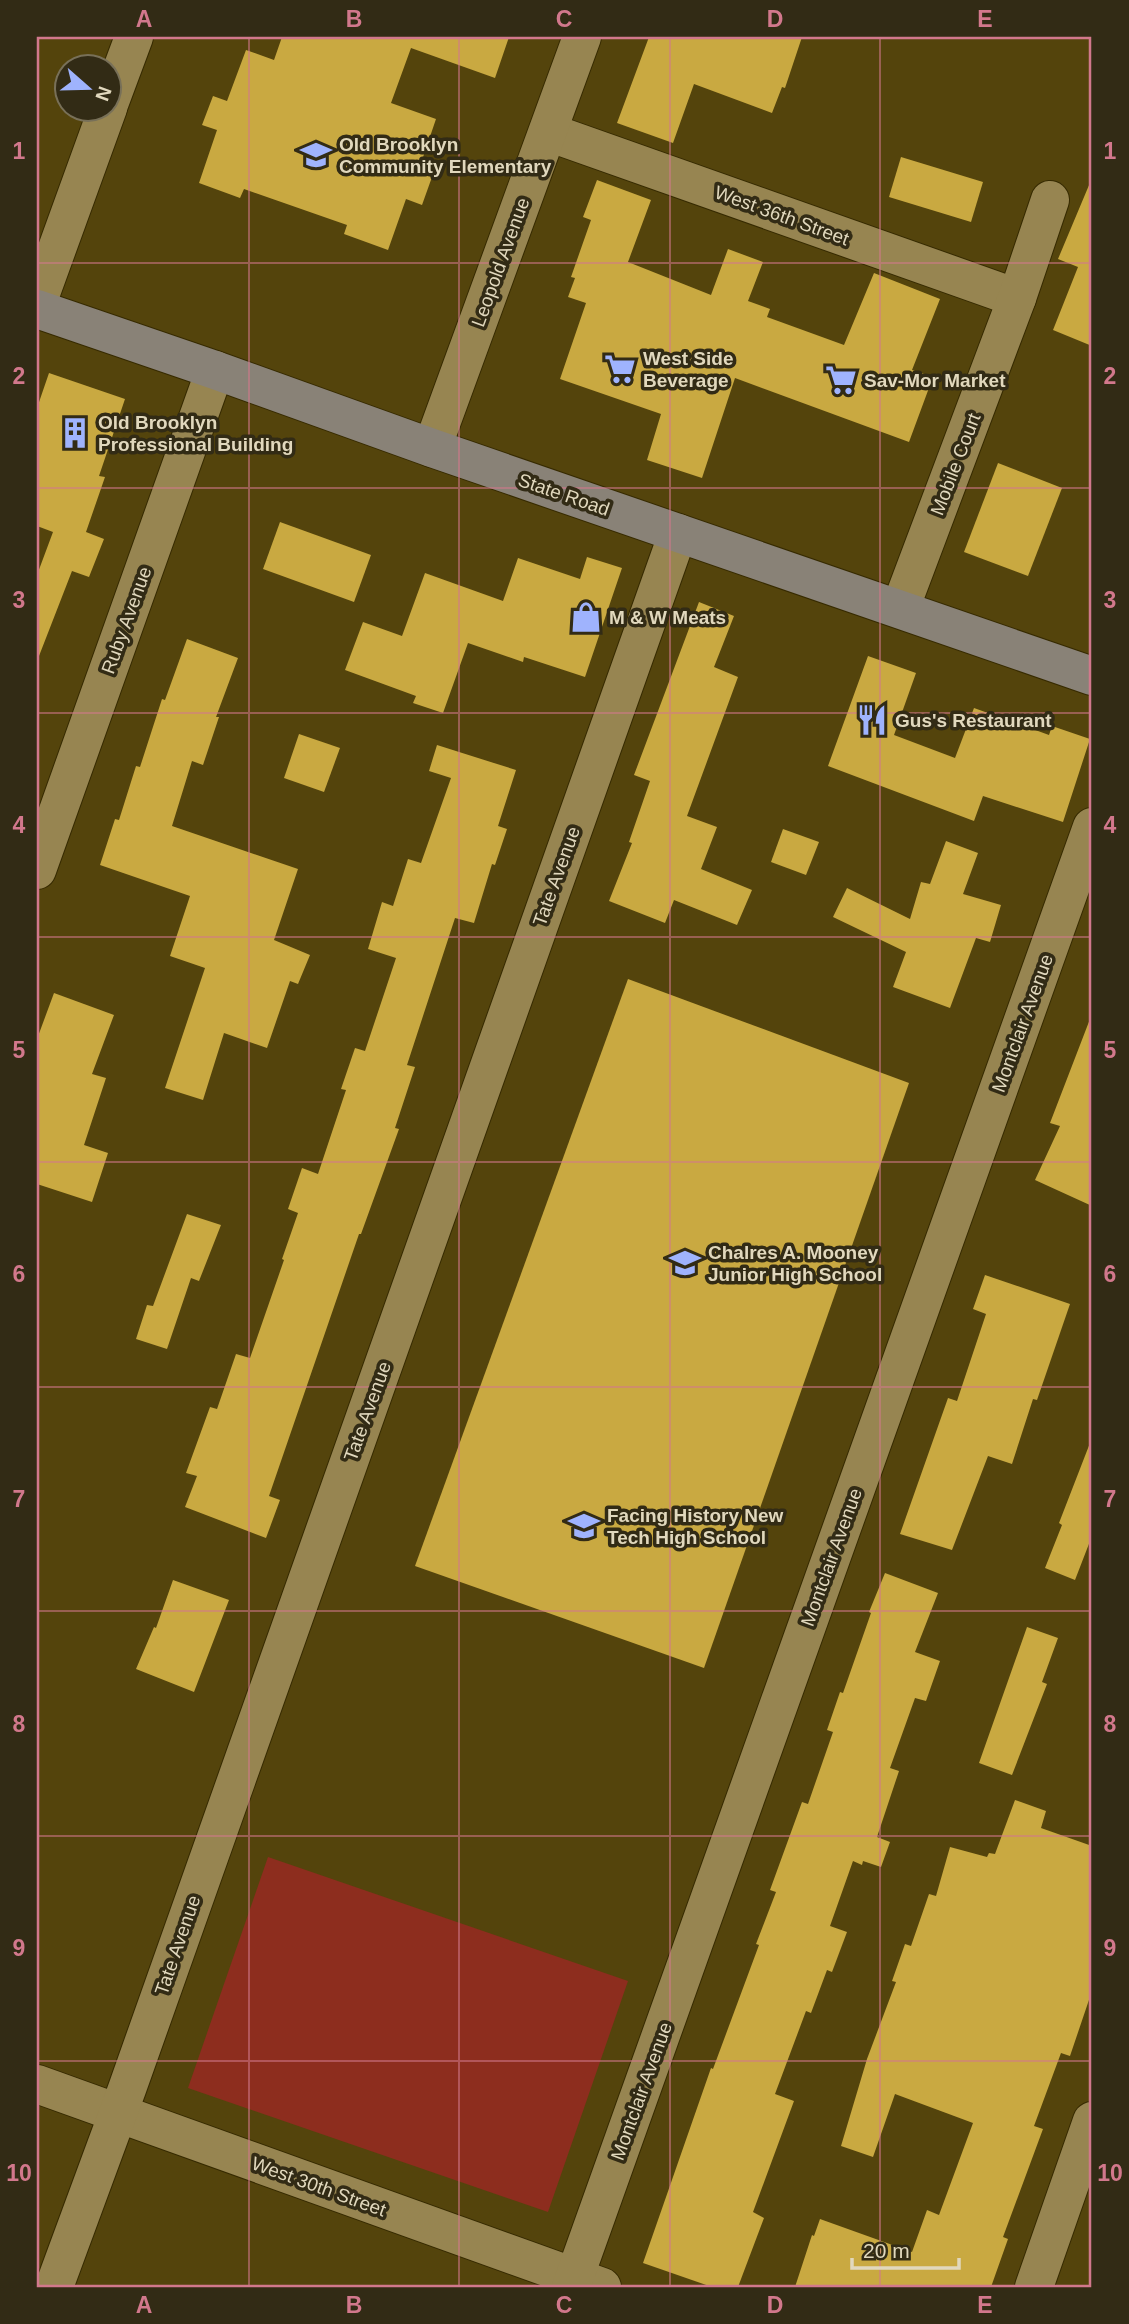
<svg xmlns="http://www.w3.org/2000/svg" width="1129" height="2324" font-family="Arial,sans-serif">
	<rect width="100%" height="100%" fill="#54440c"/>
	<polygon fill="#8d2d1e" points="268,1857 628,1981 548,2212 188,2088"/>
	<g fill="#c9a941">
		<polygon points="282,37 509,37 495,78 411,48 391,103 436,119 418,172 432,177 422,205 406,199 388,250 344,234 347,225 244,189 240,198 199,183 217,130 202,125 213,96 227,101 246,50 274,60"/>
		<polygon points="649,37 802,37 785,88 782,87 772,113 694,84 673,143 617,123"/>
		<polygon points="901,157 983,182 971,222 889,197"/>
		<polygon points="1092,178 1092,346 1053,330 1078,267 1058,259"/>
		<polygon points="597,180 651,200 628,262 711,295 728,249 763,262 748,301 770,309 767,317 844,345 874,273 940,299 912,370 933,377 909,442 735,378 702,478 647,460 661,414 560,379 586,303 568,297 575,278 571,277 591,220 583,217"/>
		<polygon points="49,373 125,399 99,476 105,477 86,532 104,539 89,577 72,571 39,656 37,656 37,575 53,532 37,526 37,408"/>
		<polygon points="998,463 1062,488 1028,576 964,552"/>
		<polygon points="280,522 371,555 354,602 263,569"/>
		<polygon points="587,557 622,568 585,677 524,657 523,662 468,643 443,713 413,703 416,696 345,670 363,622 402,636 425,573 503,601 518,558 580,579"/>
		<polygon points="699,602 734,616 714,667 738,677 687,816 717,827 701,869 752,890 737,925 674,900 665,923 609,901 632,843 629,842 650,781 634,775"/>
		<polygon points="187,639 238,658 216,717 219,717 203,765 192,761 172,826 298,869 274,940 310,955 298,984 290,981 267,1048 224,1033 203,1100 165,1088 205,968 170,956 190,896 100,865 115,819 119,820 136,766 140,767 162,699 165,700"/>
		<polygon points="868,656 916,673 894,735 955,758 974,708 1049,735 1052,726 1090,739 1063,822 983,796 974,821 828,766"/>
		<polygon points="299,734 340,748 324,792 284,778"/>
		<polygon points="437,745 516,770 498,826 507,829 495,865 492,864 474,923 455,918 407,1065 415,1067 395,1128 399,1129 361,1234 359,1234 269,1496 280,1500 266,1538 185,1507 197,1476 186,1473 210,1407 217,1409 236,1354 250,1358 284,1260 282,1259 298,1213 288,1209 302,1168 318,1174 346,1090 341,1089 355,1048 365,1051 396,958 368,949 382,902 393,906 408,859 421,863 451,778 429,771"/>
		<polygon points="783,829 819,842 806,875 771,862"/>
		<polygon points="946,841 978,853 963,894 1001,905 990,942 976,938 950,1008 893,987 906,952 833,917 847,888 910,919 921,882 930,884"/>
		<polygon points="628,979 909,1083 704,1668 415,1566"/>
		<polygon points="54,993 114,1015 92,1074 106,1078 84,1145 108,1153 92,1202 37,1184 37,1039"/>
		<polygon points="1090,1019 1092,1019 1092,1206 1035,1180 1060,1126 1050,1123"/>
		<polygon points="187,1214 221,1225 199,1281 191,1278 167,1349 136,1339 147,1305 153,1306"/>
		<polygon points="985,1275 1070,1304 1037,1400 1033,1399 1012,1464 988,1456 952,1550 900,1534 948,1398 957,1401 986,1314 973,1309"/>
		<polygon points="1090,1443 1092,1444 1092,1536 1075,1580 1045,1568 1062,1525 1059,1523"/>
		<polygon points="885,1573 938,1593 915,1652 940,1661 926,1701 915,1698 890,1768 899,1771 877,1837 890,1842 881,1867 863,1861 862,1865 853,1861 830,1926 847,1932 832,1972 827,1970 811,2013 806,2011 775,2094 794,2101 753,2212 764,2218 738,2287 712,2287 643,2263 711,2068 713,2069 759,1945 756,1944 776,1892 770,1890 802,1802 808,1804 833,1732 827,1730 840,1692 843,1693 871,1613 869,1612"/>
		<polygon points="173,1580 229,1600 194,1692 136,1669 154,1627 156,1628"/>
		<polygon points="1027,1627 1058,1638 1042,1682 1047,1684 1012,1775 979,1763"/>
		<polygon points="1015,1800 1046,1811 1041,1828 1092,1846 1092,1991 1070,2056 1061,2053 1034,2126 1043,2129 1003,2237 1008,2239 991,2287 795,2287 812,2235 814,2236 820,2219 912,2252 927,2210 939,2215 973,2123 895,2094 873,2157 841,2146 867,2059 896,1982 892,1981 905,1944 911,1946 929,1894 936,1896 950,1847 987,1857 989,1853 995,1854"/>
	</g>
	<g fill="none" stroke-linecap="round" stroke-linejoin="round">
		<defs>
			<g id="street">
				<polyline points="108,107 134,37"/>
				<polyline points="548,132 1017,298"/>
				<polyline points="37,304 108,108"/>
				<polyline points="432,448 582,37"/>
				<polyline points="900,609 1017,298 1050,200"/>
				<polyline points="37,870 215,370"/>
				<polyline points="37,2084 602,2287"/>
				<polyline points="54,2287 127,2089 678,533"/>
				<polyline points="571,2287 1092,827"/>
				<polyline points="1034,2287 1092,2121"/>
			</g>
			<polyline id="secondary" points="37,309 215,370 432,448 1092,676"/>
		</defs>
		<use href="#street" stroke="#362a01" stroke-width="40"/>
		<use href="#secondary" stroke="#362a01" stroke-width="40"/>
		<use href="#street" stroke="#978551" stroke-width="38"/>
		<use href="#secondary" stroke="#898277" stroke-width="38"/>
	</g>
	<path fill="none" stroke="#d2788c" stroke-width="2" stroke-opacity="0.55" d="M 249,37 L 249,2287M 459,37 L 459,2287M 670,37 L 670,2287M 880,37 L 880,2287M 37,263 L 1092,263M 37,488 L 1092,488M 37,713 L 1092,713M 37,937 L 1092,937M 37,1162 L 1092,1162M 37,1387 L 1092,1387M 37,1611 L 1092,1611M 37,1836 L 1092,1836M 37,2061 L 1092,2061"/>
	<defs>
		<symbol id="school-bare" viewBox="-9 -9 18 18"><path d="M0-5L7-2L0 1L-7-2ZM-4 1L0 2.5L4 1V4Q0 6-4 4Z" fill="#9fb3fd" stroke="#322b15" stroke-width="2.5" paint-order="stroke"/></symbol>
		<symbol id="supermarket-bare" viewBox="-9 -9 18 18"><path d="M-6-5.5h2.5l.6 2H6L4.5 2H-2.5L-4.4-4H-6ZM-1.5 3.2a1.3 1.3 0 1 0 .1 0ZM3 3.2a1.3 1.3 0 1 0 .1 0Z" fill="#9fb3fd" stroke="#322b15" stroke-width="2.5" paint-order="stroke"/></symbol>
		<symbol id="building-bare" viewBox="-9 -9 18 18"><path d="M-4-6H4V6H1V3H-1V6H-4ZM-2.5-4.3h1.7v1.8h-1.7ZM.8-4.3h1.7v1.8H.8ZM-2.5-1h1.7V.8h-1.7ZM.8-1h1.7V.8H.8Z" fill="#9fb3fd" stroke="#322b15" stroke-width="2.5" paint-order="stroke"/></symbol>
		<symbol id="shop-bare" viewBox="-9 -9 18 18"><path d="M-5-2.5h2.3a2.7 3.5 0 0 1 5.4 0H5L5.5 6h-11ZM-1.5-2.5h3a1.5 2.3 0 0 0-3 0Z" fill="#9fb3fd" stroke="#322b15" stroke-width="2.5" paint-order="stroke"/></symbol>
		<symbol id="restaurant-bare" viewBox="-9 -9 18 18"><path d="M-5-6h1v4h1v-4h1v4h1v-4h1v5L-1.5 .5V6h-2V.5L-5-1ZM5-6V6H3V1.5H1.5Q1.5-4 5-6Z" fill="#9fb3fd" stroke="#322b15" stroke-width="2.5" paint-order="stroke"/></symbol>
	</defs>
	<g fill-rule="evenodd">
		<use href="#school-bare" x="294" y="133" width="44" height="44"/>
		<use href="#supermarket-bare" x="598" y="347" width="44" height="44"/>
		<use href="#supermarket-bare" x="819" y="358" width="44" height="44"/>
		<use href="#building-bare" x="53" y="411" width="44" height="44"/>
		<use href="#shop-bare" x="564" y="595" width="44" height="44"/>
		<use href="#restaurant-bare" x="850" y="698" width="44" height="44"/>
		<use href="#school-bare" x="663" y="1241" width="44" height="44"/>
		<use href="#school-bare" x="562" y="1504" width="44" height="44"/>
	</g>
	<g text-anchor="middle" stroke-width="7" stroke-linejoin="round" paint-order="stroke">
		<g font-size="19" font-weight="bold" fill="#e1d8bd" stroke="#322b15" text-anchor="start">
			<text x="339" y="151">Old Brooklyn<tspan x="339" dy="22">Community Elementary</tspan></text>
			<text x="643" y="365">West Side<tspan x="643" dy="22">Beverage</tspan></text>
			<text x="864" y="387">Sav-Mor Market</text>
			<text x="98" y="429">Old Brooklyn<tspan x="98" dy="22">Professional Building</tspan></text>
			<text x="609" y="624">M &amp; W Meats</text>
			<text x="895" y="727">Gus's Restaurant</text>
			<text x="708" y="1259">Chalres A. Mooney<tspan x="708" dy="22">Junior High School</tspan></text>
			<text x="607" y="1522">Facing History New<tspan x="607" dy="22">Tech High School</tspan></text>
		</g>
		<g font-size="19" fill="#e1d8bd" stroke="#322b15">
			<text transform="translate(782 215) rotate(20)" y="7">West 36th Street</text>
			<text transform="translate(500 262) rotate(-70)" y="7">Leopold Avenue</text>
			<text transform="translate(955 464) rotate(-69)" y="7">Mobile Court</text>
			<text transform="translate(564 494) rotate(19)" y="7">State Road</text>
			<text transform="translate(126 620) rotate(-70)" y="7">Ruby Avenue</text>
			<text transform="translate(556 876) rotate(-70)" y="7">Tate Avenue</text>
			<text transform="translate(1022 1023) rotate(-70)" y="7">Montclair Avenue</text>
			<text transform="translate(367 1411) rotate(-70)" y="7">Tate Avenue</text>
			<text transform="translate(831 1557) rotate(-70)" y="7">Montclair Avenue</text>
			<text transform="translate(177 1945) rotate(-71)" y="7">Tate Avenue</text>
			<text transform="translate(641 2091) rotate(-70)" y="7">Montclair Avenue</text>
			<text transform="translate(319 2186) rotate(20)" y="7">West 30th Street</text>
		</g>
	</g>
	<rect width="1129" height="2324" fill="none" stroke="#322b15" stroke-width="77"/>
	<g transform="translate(88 88) rotate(110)"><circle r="33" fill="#322b15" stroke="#787058" stroke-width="2"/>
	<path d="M0-5L12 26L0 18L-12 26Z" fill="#9fb3fd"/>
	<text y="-10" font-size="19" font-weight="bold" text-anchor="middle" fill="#e1d8bd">N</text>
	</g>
	<path d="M852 2258v10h107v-10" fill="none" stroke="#e1d8bd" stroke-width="3.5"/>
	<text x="863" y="2258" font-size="21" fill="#e1d8bd" stroke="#322b15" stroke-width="5" paint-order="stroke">20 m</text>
	<rect x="38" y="38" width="1052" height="2248" fill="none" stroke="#d2788c" stroke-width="2.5"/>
	<g font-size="23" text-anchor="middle" font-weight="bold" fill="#d2788c">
		<text x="144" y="27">A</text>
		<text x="354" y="27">B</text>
		<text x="564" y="27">C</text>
		<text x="775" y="27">D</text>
		<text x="985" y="27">E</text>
		<text x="19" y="159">1</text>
		<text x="1110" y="159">1</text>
		<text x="19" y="384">2</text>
		<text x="1110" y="384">2</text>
		<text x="19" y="608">3</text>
		<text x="1110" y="608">3</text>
		<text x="19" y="833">4</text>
		<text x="1110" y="833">4</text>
		<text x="19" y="1058">5</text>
		<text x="1110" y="1058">5</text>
		<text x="19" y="1282">6</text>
		<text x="1110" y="1282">6</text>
		<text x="19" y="1507">7</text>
		<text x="1110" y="1507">7</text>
		<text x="19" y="1732">8</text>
		<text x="1110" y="1732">8</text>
		<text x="19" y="1956">9</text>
		<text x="1110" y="1956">9</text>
		<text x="19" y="2181">10</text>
		<text x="1110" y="2181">10</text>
		<text x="144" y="2313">A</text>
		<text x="354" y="2313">B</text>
		<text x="564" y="2313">C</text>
		<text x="775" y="2313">D</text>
		<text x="985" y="2313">E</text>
	</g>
</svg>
